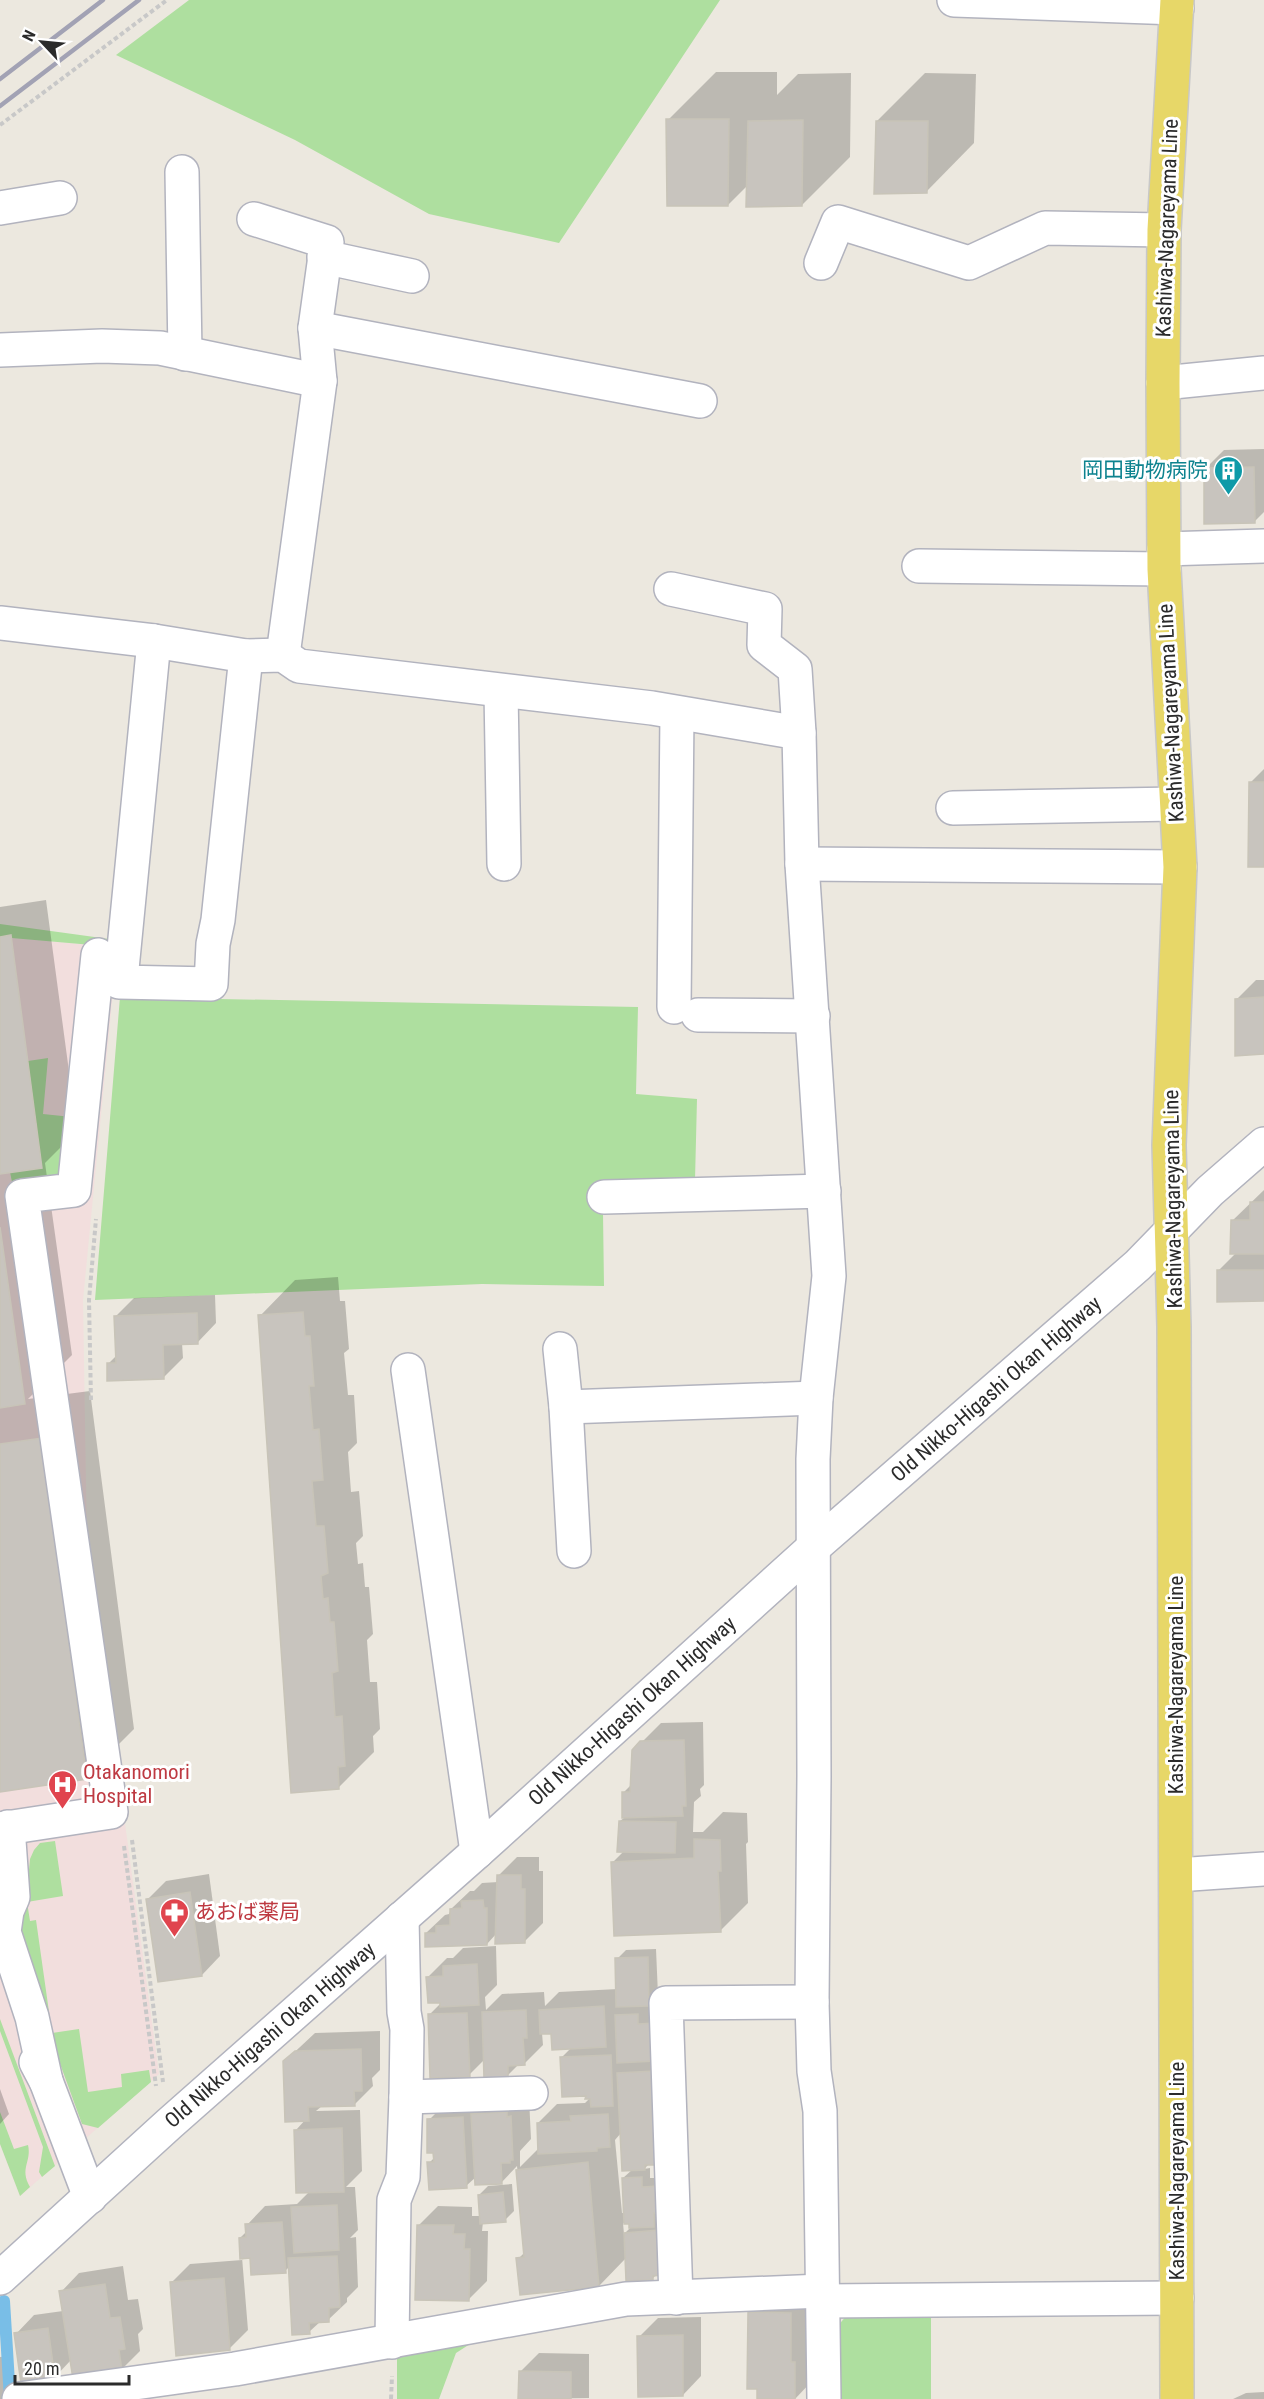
<svg xmlns="http://www.w3.org/2000/svg" width="1264" height="2399" font-family="'Roboto Condensed','Noto Sans JP',sans-serif">
	<rect width="100%" height="100%" fill="#ece8df"/>
	<polygon fill="#f2dedd" points="0,937 92,945 117,951 83,1300 87,1543 159,2074 20,2196 0,2144"/>
	<g fill="#aedf9f">
		<polygon points="189,0 720,0 559,243 429,214 295,140 116,55"/>
		<polygon points="0,924 109,939 117,951 92,945 0,937"/>
		<polygon points="120,997 638,1007 636,1094 697,1099 695,1180 603,1213 604,1286 482,1284 95,1300"/>
		<polygon points="48,1058 43,1114 72,1117 65,1173 13,1187 10,1172 42,1168 28,1061"/>
		<polygon points="55,1841 63,1896 27,1902 30,1921 36,1920 52,2033 79,2029 88,2092 122,2087 121,2074 149,2070 151,2082 98,2128 82,2124 16,1943 27,1891 30,1859 34,1850 40,1843"/>
		<polygon points="0,2019 55,2166 42,2177 39,2172 43,2147 0,2031"/>
		<path d="M 0,2112 L 14,2149 L 28,2145 C 32,2162 19,2168 30,2187 L 20,2196 L 0,2144 Z"/>
		<polygon points="848,2314 931,2316 931,2399 835,2399 835,2329"/>
		<polygon points="470,2344 456,2353 439,2399 397,2399 397,2351"/>
	</g>
	<g fill="#0003" fill-rule="evenodd">
		<polygon points="716,72 777,72 777,95 798,74 851,73 850,157 802,205 748,185 728,205 668,120"/>
		<polygon points="925,73 976,74 974,143 926,192 877,121"/>
		<polygon points="1264,449 1264,512 1254,522 1205,469 1224,450"/>
		<polygon points="1264,769 1264,866 1250,783"/>
		<polygon points="46,900 77,1131 45,1163 72,1355 28,1399 90,1391 134,1729 86,1777 0,1790 0,907"/>
		<polygon points="1256,980 1264,980 1264,1053 1237,999"/>
		<polygon points="1264,1190 1264,1300 1218,1271 1236,1253 1232,1221"/>
		<polygon points="338,1277 340,1301 345,1301 349,1349 344,1353 348,1395 354,1395 357,1443 348,1452 351,1492 359,1491 363,1536 356,1543 358,1564 363,1563 365,1587 369,1587 373,1634 367,1640 370,1682 377,1682 380,1729 373,1736 374,1752 338,1788 260,1316 295,1280"/>
		<polygon points="215,1295 216,1323 198,1342 182,1343 183,1358 164,1377 108,1364 117,1355 115,1317 134,1298"/>
		<polygon points="703,1722 704,1785 700,1789 701,1796 694,1802 693,1832 703,1832 723,1812 747,1813 748,1842 746,1844 748,1903 720,1931 613,1862 625,1850 620,1821 624,1818 623,1793 631,1785 633,1751 661,1723"/>
		<polygon points="517,1857 539,1857 539,1871 543,1871 543,1923 524,1942 497,1933 487,1944 426,1933 445,1915 449,1914 451,1909 470,1891 474,1891 482,1883 498,1882 498,1876"/>
		<polygon points="209,1874 220,1956 202,1975 147,1900 166,1881"/>
		<path d="M 496,1946 L 497,1985 L 485,1997 L 486,2010 L 502,1994 L 544,1992 L 545,2006 L 559,1992 L 618,1989 L 617,1959 L 626,1950 L 656,1949 L 658,1995 L 649,2164 L 644,2169 L 650,2168 L 650,2178 L 667,2178 L 657,2274 L 653,2278 L 626,2258 L 599,2286 L 518,2259 L 525,2252 L 517,2166 L 501,2183 L 476,2177 L 466,2186 L 429,2163 L 435,2157 L 429,2120 L 448,2101 L 529,2098 L 531,2139 L 520,2151 L 520,2167 L 539,2148 L 538,2123 L 557,2104 L 585,2103 L 591,2097 L 562,2057 L 572,2047 L 552,2032 L 542,2033 L 543,2045 L 524,2064 L 519,2064 L 508,2075 L 485,2059 L 469,2075 L 429,2015 L 443,2001 L 428,1977 L 447,1958 L 453,1958 L 463,1948 ZM 621,2133 L 633,2169 L 623,2178 L 625,2213 L 622,2213 L 615,2140 ZM 630,2222 L 630,2228 L 624,2234 L 623,2223 Z"/>
		<polygon points="380,2031 380,2070 372,2078 373,2086 354,2105 322,2106 316,2111 360,2110 362,2171 346,2187 355,2187 358,2230 350,2238 356,2237 358,2287 347,2298 347,2302 328,2320 321,2321 309,2332 290,2266 285,2271 251,2257 242,2257 248,2330 229,2349 171,2283 190,2264 242,2260 240,2238 247,2231 247,2225 265,2206 297,2204 310,2191 296,2130 306,2119 285,2061 315,2033"/>
		<polygon points="0,2089 9,2114 0,2124"/>
		<polygon points="512,2184 514,2211 505,2220 483,2222 482,2231 488,2231 487,2281 468,2300 419,2225 438,2206 472,2207 472,2216 481,2216 479,2195 488,2186"/>
		<polygon points="123,2266 128,2300 138,2299 143,2329 138,2334 140,2351 121,2370 71,2360 55,2377 16,2334 34,2315 63,2311 61,2292 79,2273"/>
		<polygon points="768,2294 810,2294 813,2380 795,2399 749,2312"/>
		<polygon points="701,2317 701,2376 683,2395 639,2337 658,2318"/>
		<polygon points="539,2353 589,2354 589,2398 520,2399 520,2372"/>
		<polygon points="9,2356 13,2399 0,2399 0,2357"/>
		<polygon points="1264,2392 1264,2399 1233,2399 1246,2393"/>
	</g>
	<g fill="none" stroke-linecap="round" stroke-linejoin="round">
		<polyline stroke="#79bee7" stroke-width="12" points="4,2301 10,2399"/>
	</g>
	<g fill="#c8c4be" stroke="#c8c4b8" stroke-width="1.5">
		<polygon points="666,119 729,119 728,206 667,206"/>
		<polygon points="803,120 802,206 746,207 748,121"/>
		<polygon points="876,121 928,121 927,193 874,194"/>
		<polygon points="1254,467 1255,523 1204,524 1204,468"/>
		<polygon points="1249,782 1264,782 1264,867 1248,867"/>
		<polygon points="11,935 42,1168 0,1174 0,937"/>
		<polygon points="1264,997 1264,1054 1235,1056 1235,999"/>
		<polygon points="1250,1202 1264,1202 1264,1254 1230,1254 1231,1220 1250,1220"/>
		<polygon points="0,1227 25,1404 0,1408"/>
		<polygon points="1217,1270 1264,1270 1264,1301 1217,1302"/>
		<polygon points="303,1312 305,1336 310,1336 314,1386 309,1386 313,1430 319,1429 323,1480 312,1481 316,1526 324,1526 328,1573 321,1576 323,1599 328,1598 330,1622 334,1622 338,1671 332,1673 335,1717 342,1716 345,1766 338,1767 339,1789 291,1793 258,1315"/>
		<polygon points="197,1313 198,1344 163,1345 164,1379 107,1381 107,1363 116,1363 114,1316"/>
		<polygon points="42,1438 87,1779 0,1792 0,1444"/>
		<polygon points="684,1740 686,1806 682,1806 683,1816 622,1818 622,1792 630,1792 632,1750 640,1741"/>
		<polygon points="619,1821 676,1822 675,1853 617,1852"/>
		<polygon points="694,1839 720,1840 721,1871 718,1871 721,1932 614,1936 611,1862 694,1858"/>
		<polygon points="497,1875 521,1875 521,1889 525,1889 525,1943 495,1944"/>
		<polygon points="190,1892 202,1976 158,1982 146,1899"/>
		<polygon points="483,1900 484,1908 487,1908 487,1945 425,1947 425,1933 436,1933 436,1926 450,1925 450,1909 462,1908 461,1901"/>
		<polygon points="648,1957 649,2006 616,2007 615,1958"/>
		<polygon points="477,1964 479,2005 440,2007 440,2003 428,2003 426,1977 443,1976 443,1966"/>
		<polygon points="604,2006 606,2047 552,2050 551,2034 540,2034 539,2010"/>
		<polygon points="526,2010 527,2038 523,2038 525,2065 508,2066 508,2077 484,2078 482,2012"/>
		<polygon points="467,2013 470,2077 430,2078 428,2014"/>
		<polygon points="638,2014 638,2024 654,2023 655,2061 617,2063 615,2015"/>
		<polygon points="361,2049 362,2091 354,2091 355,2106 308,2107 309,2121 285,2122 283,2061 295,2051"/>
		<polygon points="611,2055 613,2106 591,2107 590,2099 585,2099 586,2096 562,2097 560,2057"/>
		<polygon points="654,2071 658,2165 645,2165 645,2170 622,2171 617,2073"/>
		<polygon points="507,2112 507,2117 511,2116 513,2160 510,2160 510,2163 501,2163 502,2184 475,2185 471,2114"/>
		<polygon points="608,2114 610,2147 597,2148 597,2151 538,2154 537,2123 571,2121 570,2116"/>
		<polygon points="463,2117 467,2188 429,2190 427,2162 434,2162 433,2153 427,2153 427,2119"/>
		<polygon points="342,2128 344,2192 296,2193 294,2130"/>
		<polygon points="588,2162 599,2287 520,2295 516,2258 524,2257 516,2170"/>
		<polygon points="642,2177 642,2187 658,2186 659,2213 654,2213 654,2227 629,2228 629,2224 624,2224 622,2178"/>
		<polygon points="503,2192 506,2222 480,2224 478,2195"/>
		<polygon points="337,2205 339,2250 294,2253 291,2207"/>
		<polygon points="282,2222 286,2273 251,2275 250,2258 240,2259 239,2238 246,2237 245,2224"/>
		<polygon points="417,2225 454,2225 453,2234 465,2234 464,2249 470,2249 469,2301 415,2300"/>
		<polygon points="659,2230 661,2275 653,2276 653,2280 626,2281 624,2233"/>
		<polygon points="337,2256 340,2307 329,2308 329,2322 309,2323 310,2334 292,2335 288,2258"/>
		<polygon points="224,2278 230,2350 176,2356 170,2282"/>
		<polygon points="105,2284 110,2318 120,2317 125,2349 119,2350 122,2371 73,2379 59,2291"/>
		<polygon points="748,2312 791,2313 791,2362 795,2362 795,2399 757,2399 757,2389 747,2389"/>
		<polygon points="48,2328 55,2378 21,2384 14,2333"/>
		<polygon points="683,2335 683,2396 638,2397 637,2336"/>
		<polygon points="519,2371 571,2372 571,2399 518,2399"/>
	</g>
	<g fill="none" stroke-linecap="round" stroke-linejoin="round">
		<defs>
			<g id="minor">
				<polyline points="954,0 1177,8"/>
				<polyline points="182,172 185,354"/>
				<polyline points="0,208 60,198"/>
				<polyline points="254,219 327,242 315,328 320,381 283,655"/>
				<polyline points="324,257 412,276"/>
				<polyline points="821,263 838,222 969,263 1045,228 1164,230"/>
				<polyline points="315,328 700,401"/>
				<polyline points="0,350 102,346 160,348 320,381"/>
				<polyline points="1163,383 1264,373"/>
				<polyline points="1164,549 1264,546"/>
				<polyline points="919,566 1164,569"/>
				<polyline points="671,589 765,609 764,645 795,669 799,733"/>
				<polyline points="0,623 154,641 246,656 283,655 299,666 652,708 799,733 802,864 829,1276 816,1398 813,1459 814,1776 812,2002 814,2071 820,2111 824,2399"/>
				<polyline points="154,641 122,969 119,982 211,984 213,944 218,920 246,656"/>
				<polyline points="501,691 504,864"/>
				<polyline points="953,808 1176,804"/>
				<polyline points="802,864 1180,867"/>
				<polyline points="674,1007 677,714"/>
				<polyline points="698,1015 813,1016"/>
				<polyline points="604,1197 824,1191"/>
				<polyline points="560,1349 566,1407 574,1551"/>
				<polyline points="408,1370 477,1852"/>
				<polyline points="566,1407 816,1398"/>
				<polyline points="8,1827 13,1897 7,1911 4,1932 32,2017 46,2081"/>
				<polyline points="0,1829 111,1812 22,1196 74,1190 98,955"/>
				<polyline points="1177,1875 1264,1869"/>
				<polyline points="36,2062 46,2081 90,2197"/>
				<polyline points="406,2097 531,2093"/>
				<polyline points="0,2278 169,2124 477,1852 814,1547 1138,1265 1210,1191 1264,1144"/>
				<polyline points="676,2298 666,2003 812,2002"/>
				<polyline points="824,2301 1177,2298"/>
				<polyline points="392,2342 394,2200 403,2177 406,2097 407,2029 404,2012 402,1918"/>
				<polyline points="19,2399 235,2369 626,2299 822,2291"/>
			</g>
			<polyline id="major" points="1177,2399 1174,1327 1169,1145 1180,867 1164,569 1163,383 1164,230 1177,0"/>
		</defs>
		<use href="#minor" stroke="#b2b3be" stroke-width="36"/>
		<use href="#major" stroke="#c8c8c8" stroke-width="36"/>
		<g stroke="#c8c8c8" stroke-width="4" stroke-dasharray="4.5 3" stroke-linecap="butt">
			<polyline points="0,125 167,0"/>
			<polyline points="91,1400 89,1300 96,1219"/>
			<polyline points="132,1840 163,2082"/>
			<polyline points="124,1846 156,2086"/>
			<polyline points="391,2399 392,2376"/>
		</g>
		<use href="#minor" stroke="#fff" stroke-width="33"/>
		<use href="#major" stroke="#e7d768" stroke-width="33"/>
		<g stroke="#a2a2b4" stroke-width="4.5">
			<polyline points="0,79 103,0"/>
			<polyline points="0,106 139,0"/>
		</g>
	</g>
	<defs>
		<symbol id="building-pin" viewBox="-11 -11 22 30"><path d="M0 17L-7.5 6A9.5 9.5 0 1 1 7.5 6Z" fill="#0f9aa8" stroke="#fff"/><path d="M-4-6H4V6H1V3H-1V6H-4ZM-2.5-4.3h1.7v1.8h-1.7ZM.8-4.3h1.7v1.8H.8ZM-2.5-1h1.7V.8h-1.7ZM.8-1h1.7V.8H.8Z" fill="#fff"/></symbol>
		<symbol id="hospital-pin" viewBox="-11 -11 22 30"><path d="M0 17L-7.5 6A9.5 9.5 0 1 1 7.5 6Z" fill="#e0444e" stroke="#fff"/><path d="M-5-5h3v3.5h4V-5h3V5h-3V1.5h-4V5h-3Z" fill="#fff"/></symbol>
		<symbol id="pharmacy-pin" viewBox="-11 -11 22 30"><path d="M0 17L-7.5 6A9.5 9.5 0 1 1 7.5 6Z" fill="#e0444e" stroke="#fff"/><path d="M-2-6h4v4h4v4h-4v4h-4v-4h-4v-4h4Z" fill="#fff"/></symbol>
	</defs>
	<g fill-rule="evenodd">
		<use href="#building-pin" x="1212" y="454" width="33" height="45"/>
		<use href="#hospital-pin" x="46" y="1768" width="33" height="45"/>
		<use href="#pharmacy-pin" x="158" y="1896" width="33" height="45"/>
	</g>
	<g text-anchor="middle" stroke-width="6" stroke-linejoin="round" paint-order="stroke">
		<g font-size="21" fill="#2b2b2b" stroke="#fff">
			<text transform="translate(1167 228) rotate(-88)" y="7">Kashiwa-Nagareyama Line</text>
			<text transform="translate(1171 713) rotate(-93)" y="7">Kashiwa-Nagareyama Line</text>
			<text transform="translate(1173 1199) rotate(-91)" y="7">Kashiwa-Nagareyama Line</text>
			<text transform="translate(996 1389) rotate(-41)" y="7">Old Nikko-Higashi Okan Highway</text>
			<text transform="translate(1176 1685) rotate(-90)" y="7">Kashiwa-Nagareyama Line</text>
			<text transform="translate(632 1711) rotate(-42)" y="7">Old Nikko-Higashi Okan Highway</text>
			<text transform="translate(270 2035) rotate(-41)" y="7">Old Nikko-Higashi Okan Highway</text>
			<text transform="translate(1177 2171) rotate(-90)" y="7">Kashiwa-Nagareyama Line</text>
		</g>
		<g font-size="21" fill="#0d838f" stroke="#fff" text-anchor="end">
			<text x="1208" y="477">岡田動物病院</text>
		</g>
		<g font-size="21" fill="#be3a42" stroke="#fff" text-anchor="start">
			<text x="83" y="1779">Otakanomori<tspan x="83" dy="24">Hospital</tspan></text>
			<text x="195" y="1919">あおば薬局</text>
		</g>
	</g>
	<g transform="translate(42 42) rotate(296)" stroke="#ffffff" stroke-width="4.5" paint-order="stroke">
	<path d="M0-4.5L10 22L0 15L-10 22Z" fill="#2b2b2b"/>
	<text y="-9" font-size="16" font-weight="bold" text-anchor="middle" fill="#2b2b2b">N</text>
	</g>
	<path d="M15 2375v9h114v-9" fill="none" stroke="#2b2b2b" stroke-width="3"/>
	<text x="24" y="2375" font-size="18" fill="#2b2b2b" stroke="#ffffff" stroke-width="4.5" paint-order="stroke">20 m</text>
</svg>
